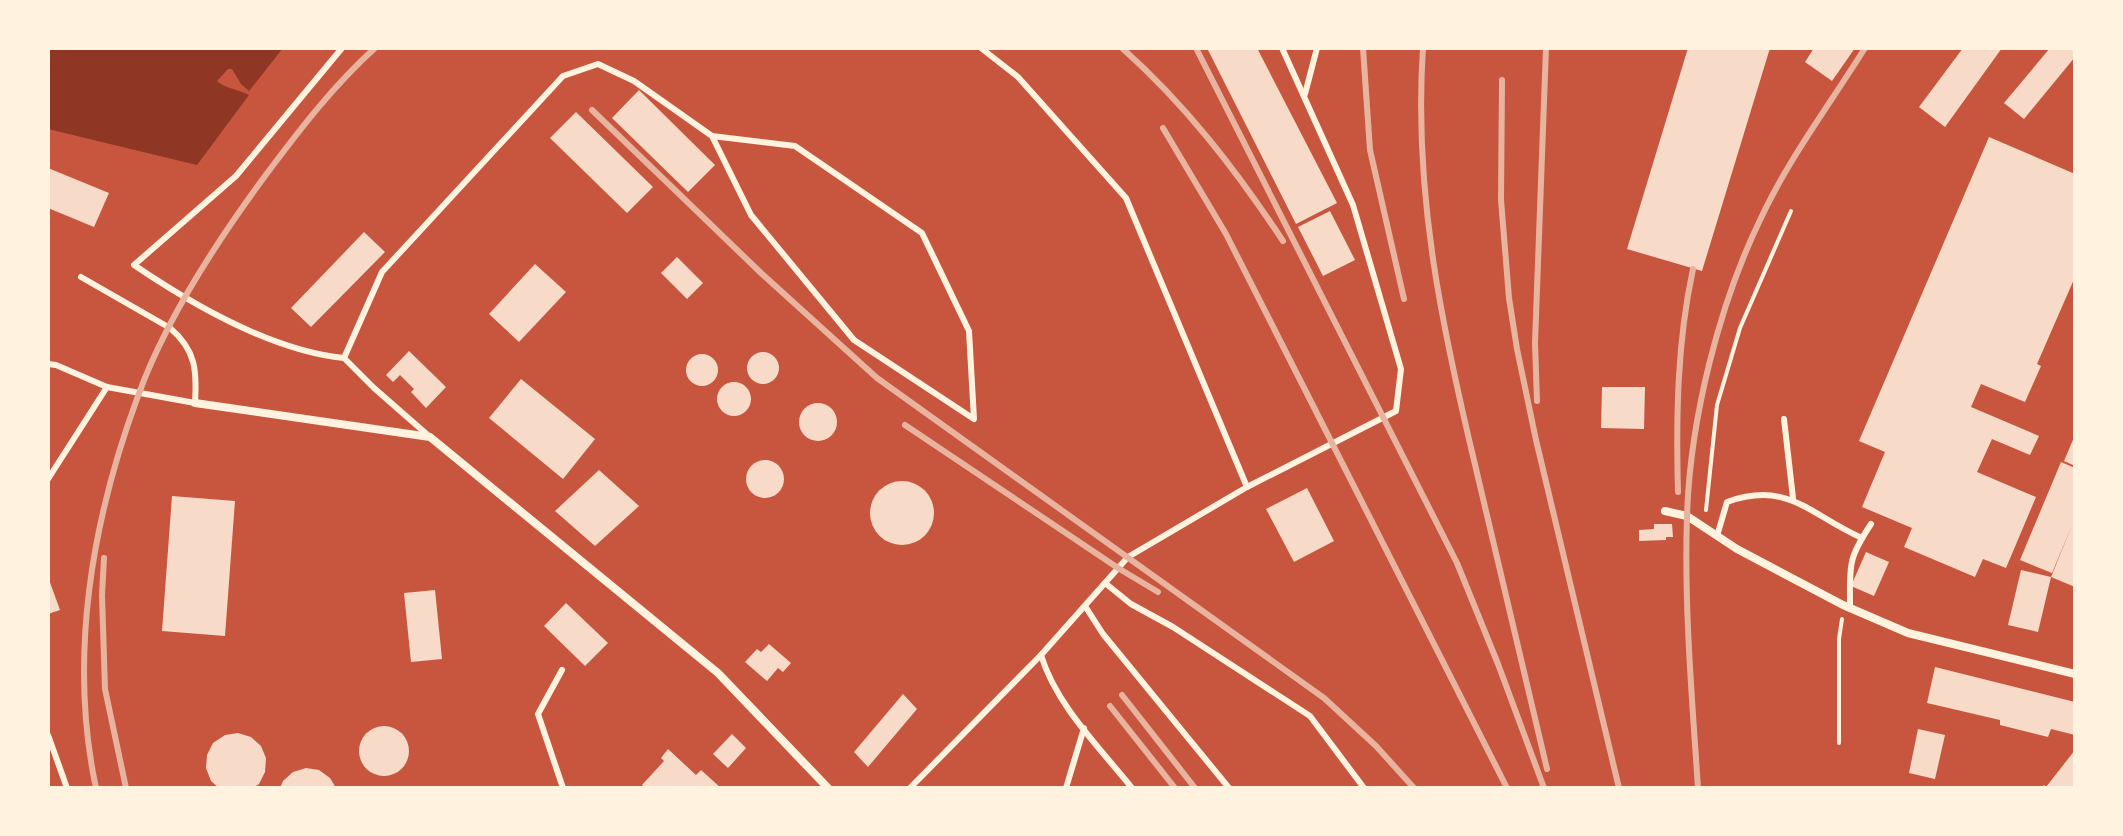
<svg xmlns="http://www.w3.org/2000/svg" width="2123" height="836" font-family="Jost,sans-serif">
	<rect width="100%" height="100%" fill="#c8553d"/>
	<path fill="#8f3625" d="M 48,48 L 283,48 L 249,91 L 241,84 L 232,69 L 228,69 L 217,81 C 224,88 240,90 249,95 L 197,165 L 48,129 Z"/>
	<g fill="#f7dbc8">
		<polygon points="1207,48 1257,48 1337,203 1296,224"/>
		<polygon points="1688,48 1770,48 1702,271 1627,249"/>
		<polygon points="1814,48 1855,48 1832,81 1805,62"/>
		<polygon points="1963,48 2002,48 1945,127 1919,107"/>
		<polygon points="2050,48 2075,48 2075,57 2024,119 2004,103"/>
		<polygon points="639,90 715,165 688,192 612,118"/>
		<polygon points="576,112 653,187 627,213 550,138"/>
		<polygon points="1989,137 2075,174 2075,277 2037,364 2041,366 2025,402 1981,384 1971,407 2039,436 2030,455 1992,439 1977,472 2036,497 2006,568 1983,559 1975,577 1904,547 1912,528 1862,507 1885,452 1859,441"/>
		<polygon points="48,168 109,193 94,227 48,208"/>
		<polygon points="1330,211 1355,260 1323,276 1298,227"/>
		<polygon points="364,232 385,252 311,327 291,308"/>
		<polygon points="677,257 703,283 687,299 661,273"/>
		<polygon points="535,264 566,292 519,342 489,314"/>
		<polygon points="409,351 446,387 426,408 411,392 414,389 400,375 393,382 386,375"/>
		<circle cx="763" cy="368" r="16"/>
		<circle cx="702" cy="370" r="16"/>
		<polygon points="521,379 595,439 563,479 489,418"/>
		<circle cx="734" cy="399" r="17"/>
		<polygon points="1602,387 1645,387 1644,429 1601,428"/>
		<circle cx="818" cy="422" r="19"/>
		<polygon points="2075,435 2075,466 2064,461"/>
		<circle cx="765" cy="479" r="19"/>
		<polygon points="2061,462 2075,468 2075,587 2051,577 2073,523 2052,573 2020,560"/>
		<polygon points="599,470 639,506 595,546 555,511"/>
		<circle cx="902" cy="513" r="32"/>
		<polygon points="1307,488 1334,541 1294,562 1266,509"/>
		<polygon points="172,496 235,501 225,636 162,631"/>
		<polygon points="1654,524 1672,524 1673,537 1666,537 1666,540 1639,541 1639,530 1654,529"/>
		<polygon points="1866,552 1889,562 1874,596 1851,586"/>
		<polygon points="2021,570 2051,577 2038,632 2008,625"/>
		<polygon points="48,577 60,610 48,614"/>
		<polygon points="435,590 442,659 411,662 404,593"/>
		<polygon points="566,603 608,643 585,666 544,626"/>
		<polygon points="769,644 791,663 783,672 778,668 767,681 745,662 757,649 761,652"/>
		<polygon points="1935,667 2075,702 2075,735 2051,729 2048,737 2000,725 2000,720 1927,703"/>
		<polygon points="903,694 917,709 868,767 854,752"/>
		<circle cx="384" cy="751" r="25"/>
		<polygon points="1918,729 1945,735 1935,779 1909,773"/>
		<polygon points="238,733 251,737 261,746 266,758 265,772 259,784 253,788 219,788 211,781 206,768 207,755 213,743 225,735"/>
		<polygon points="732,734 746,748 728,768 713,754"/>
		<polygon points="668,749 696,775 701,770 721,788 646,788 642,785 664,761 661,758"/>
		<polygon points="2075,750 2075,788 2041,788 2044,785 2046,787"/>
		<polygon points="306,768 319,770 330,778 336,788 280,788 283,781 293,772"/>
	</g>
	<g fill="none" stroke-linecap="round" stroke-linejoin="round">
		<g stroke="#fff3e0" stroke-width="4">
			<polyline points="1706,510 1717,405 1740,328 1791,211"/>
			<polyline points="1839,743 1839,639 1842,619"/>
		</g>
		<g stroke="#fff3e0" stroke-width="6">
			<path d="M 342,48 L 236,176 L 134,265 C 193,305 273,351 344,358"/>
			<polyline points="981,48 1018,77 1126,198 1247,487"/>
			<polyline points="1305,94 1317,48"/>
			<path d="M 48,364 L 56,365 L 107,387 L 195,403 C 197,371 196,350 170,328 L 81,277"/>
			<polyline points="1784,419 1793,498"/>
			<polyline points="430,437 374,388 344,358 382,272 563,76 598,64 634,81 712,136 751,215 854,340 974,419 969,331 922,233 795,146 712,136"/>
			<polyline points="48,479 107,387"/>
			<path d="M 1717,536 L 1727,502 C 1788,480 1810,515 1862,538"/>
			<polyline points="1105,583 1131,604 1173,627 1310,716 1364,788"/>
			<polyline points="1085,606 1103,634 1229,788"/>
			<path d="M 1850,608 C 1850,566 1847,560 1871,524"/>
			<path d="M 1041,655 C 1056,705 1100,748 1132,788"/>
			<polyline points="562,670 538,714 563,788"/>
			<polyline points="48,735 67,788"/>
			<polyline points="910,788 1041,655 1128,557 1247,487 1396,411 1401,369 1353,205 1282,48"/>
			<polyline points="1066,788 1084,728"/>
		</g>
		<g stroke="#fff3e0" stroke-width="8">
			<polyline points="195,403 430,437 718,673 828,788"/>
			<polyline points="1665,511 1687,516 1737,549 1843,605 1908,633 2075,674"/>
		</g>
		<g stroke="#e9b49f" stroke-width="6">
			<path d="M 1122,48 C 1186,105 1236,170 1283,241"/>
			<polyline points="1196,48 1457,563 1498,664 1544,788"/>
			<polyline points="1363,48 1370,150 1404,299"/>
			<path d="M 1423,48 C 1413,194 1443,332 1477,473 C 1500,572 1524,670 1547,769"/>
			<polyline points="1502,80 1501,200 1509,298 1517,349 1536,440 1619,788"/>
			<polyline points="592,110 761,273 877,378 1324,698 1376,746 1414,788"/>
			<polyline points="1163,128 1226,234 1507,788"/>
			<polyline points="1537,401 1535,343 1546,48"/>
			<polyline points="905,425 1118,568 1158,592"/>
			<path d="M 1678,492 C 1676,417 1677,343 1693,269"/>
			<polyline points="104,558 102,595 105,689 126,788"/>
			<polyline points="1122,695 1195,788"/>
			<polyline points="1110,706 1175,788"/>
			<path d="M 96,788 C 68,658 92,520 138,396 C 166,318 219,238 268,172 C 301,128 334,85 375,48"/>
			<path d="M 1698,788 C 1692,697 1684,607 1687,516 C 1690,420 1719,304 1761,218 C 1789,158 1830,104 1865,48"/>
		</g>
	</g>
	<rect width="2123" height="836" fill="none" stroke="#fff3e0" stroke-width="100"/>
</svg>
